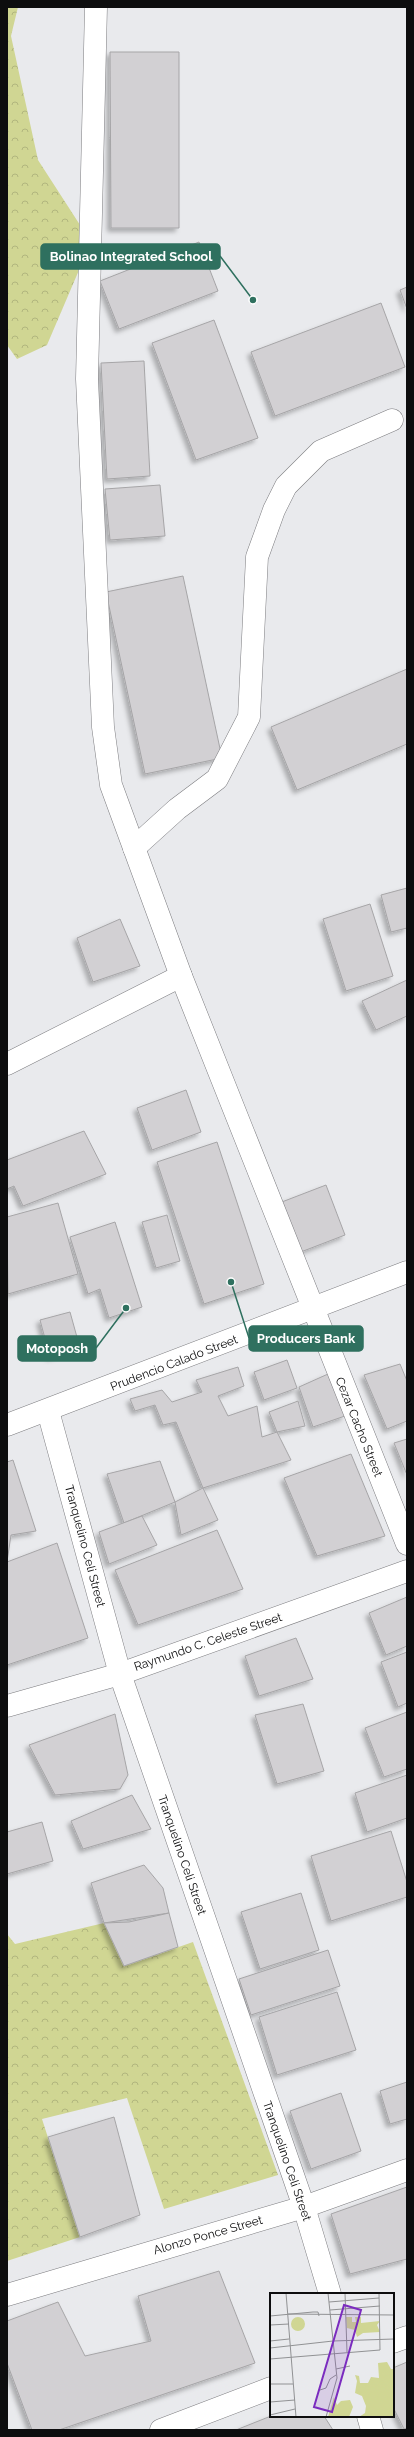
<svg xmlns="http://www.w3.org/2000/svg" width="414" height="2437" font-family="Raleway,sans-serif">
	<defs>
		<pattern id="forest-crowns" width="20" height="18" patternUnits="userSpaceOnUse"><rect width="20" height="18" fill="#d0d693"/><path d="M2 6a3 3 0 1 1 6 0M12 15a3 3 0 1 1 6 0" fill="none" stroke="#b1b67e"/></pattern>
		<filter id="shadow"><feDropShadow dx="-3.5" dy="3.5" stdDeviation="2" flood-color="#0004"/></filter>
	</defs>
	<rect width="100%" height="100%" fill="#e9eaed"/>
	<g fill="url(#forest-crowns)">
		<polygon points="7,7 18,7 11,36 38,160 91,242 47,345 17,359 7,345"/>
		<polygon points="104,1923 124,1966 193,1942 278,2175 164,2209 127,2098 42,2119 80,2237 7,2261 7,1934 15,1944"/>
	</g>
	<g fill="#d2d0d3" stroke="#a6a5a7" filter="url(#shadow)">
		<polygon points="110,52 179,52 179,228 111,228"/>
		<polygon points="199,242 218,291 119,329 100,281"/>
		<polygon points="407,287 407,309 400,290"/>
		<polygon points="381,303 405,367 275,416 251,352"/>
		<polygon points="214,320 258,438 196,460 152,343"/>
		<polygon points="144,361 150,476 107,479 101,363"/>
		<polygon points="160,485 165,536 110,540 105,489"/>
		<polygon points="183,576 222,758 145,774 106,592"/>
		<polygon points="407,669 407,744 297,790 271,727"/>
		<polygon points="407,888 407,928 391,932 381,895"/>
		<polygon points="370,904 393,976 346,991 323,919"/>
		<polygon points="120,919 140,966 93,982 77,938"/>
		<polygon points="407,980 407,1016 376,1030 362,1001"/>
		<polygon points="186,1090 201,1132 152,1150 137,1108"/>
		<polygon points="84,1131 106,1174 23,1206 14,1186 7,1189 7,1160"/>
		<polygon points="217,1142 264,1284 204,1304 157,1162"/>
		<polygon points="326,1185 345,1235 293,1255 274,1205"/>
		<polygon points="58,1203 78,1274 8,1294 7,1217"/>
		<polygon points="167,1215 180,1261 156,1268 142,1222"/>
		<polygon points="115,1222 142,1307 109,1318 100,1289 88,1294 70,1237"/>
		<polygon points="70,1312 80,1348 50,1357 40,1320"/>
		<polygon points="287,1360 297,1388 264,1400 254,1372"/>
		<polygon points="400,1364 407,1381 407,1421 387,1429 364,1375"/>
		<polygon points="238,1367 244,1386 218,1396 228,1416 257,1406 262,1437 277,1432 291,1460 203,1488 176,1422 163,1425 155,1405 135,1411 130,1399 162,1390 172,1402 202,1392 196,1380"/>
		<polygon points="328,1374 345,1416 313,1427 299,1387"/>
		<polygon points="298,1401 305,1426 277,1432 269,1412"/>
		<polygon points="407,1439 407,1475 394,1443"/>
		<polygon points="351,1454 385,1536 317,1556 284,1478"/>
		<polygon points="13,1460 36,1531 11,1535 7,1562 7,1462"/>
		<polygon points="160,1461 175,1502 124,1523 107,1474"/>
		<polygon points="203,1488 218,1520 181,1535 175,1502"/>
		<polygon points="142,1516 157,1545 109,1564 99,1532"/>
		<polygon points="217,1530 243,1589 138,1625 115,1570"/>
		<polygon points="57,1543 88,1638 7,1665 7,1562"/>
		<polygon points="407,1597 407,1646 386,1655 369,1613"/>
		<polygon points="296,1638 313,1679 259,1696 245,1656"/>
		<polygon points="407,1652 407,1703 398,1707 381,1662"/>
		<polygon points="303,1704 324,1771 277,1784 255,1715"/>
		<polygon points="407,1712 407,1769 384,1777 365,1728"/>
		<polygon points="115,1714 128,1775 120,1789 55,1795 29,1745"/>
		<polygon points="407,1775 407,1818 367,1832 355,1793"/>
		<polygon points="132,1795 151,1829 83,1849 71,1821"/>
		<polygon points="42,1822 53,1861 7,1874 7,1832"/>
		<polygon points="391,1831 407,1882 407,1897 331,1921 311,1856"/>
		<polygon points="144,1865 163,1888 169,1913 104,1923 91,1883"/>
		<polygon points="301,1893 319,1950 260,1969 241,1912"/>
		<polygon points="169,1913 178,1947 124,1966 104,1923 129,1922"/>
		<polygon points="328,1950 340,1986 251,2015 239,1979"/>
		<polygon points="337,1992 356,2050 277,2075 259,2017"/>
		<polygon points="407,2082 407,2119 390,2124 380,2091"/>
		<polygon points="341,2093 361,2151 311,2169 290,2111"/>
		<polygon points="114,2117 140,2215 80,2237 48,2137"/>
		<polygon points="407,2187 407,2259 350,2274 331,2214"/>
		<polygon points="219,2271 255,2363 59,2430 32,2430 7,2363 7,2321 58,2302 85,2356 151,2341 138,2296"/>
		<polygon points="407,2362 407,2428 404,2429 393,2407 393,2368"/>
		<polygon points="271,2416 324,2416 333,2430 236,2430"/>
	</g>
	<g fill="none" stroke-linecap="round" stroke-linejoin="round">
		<defs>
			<g id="minor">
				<polyline points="96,7 87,379 103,727 111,785 181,976 407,1544"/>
				<polyline points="134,848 177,809 217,779 249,717 257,557 274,510 286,486 321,451 392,420"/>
				<polyline points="7,1064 181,976"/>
				<polyline points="48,1411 120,1674 304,2207 330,2294"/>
				<polyline points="7,1425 407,1272"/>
				<polyline points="7,1706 120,1674 407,1571"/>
				<polyline points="7,2295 304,2207 407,2170"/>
				<polyline points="393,2342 407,2337"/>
				<polyline points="368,2416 372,2430"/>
				<polyline points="161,2430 271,2388"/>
			</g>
		</defs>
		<use href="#minor" stroke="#7d7d80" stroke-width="23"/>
		<use href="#minor" stroke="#fff" stroke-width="22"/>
	</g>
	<g text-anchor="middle" stroke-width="3" stroke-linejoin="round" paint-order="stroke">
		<g font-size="12" fill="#0d0d0e" stroke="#fff">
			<text transform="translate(174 1363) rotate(-21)" y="4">Prudencio Calado Street</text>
			<text transform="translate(359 1427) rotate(68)" y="4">Cezar Cacho Street</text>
			<text transform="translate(85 1546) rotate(75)" y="4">Tranquelino Celi Street</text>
			<text transform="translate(208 1642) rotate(-19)" y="4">Raymundo C. Celeste Street</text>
			<text transform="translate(182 1855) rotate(71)" y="4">Tranquelino Celi Street</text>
			<text transform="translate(287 2161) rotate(71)" y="4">Tranquelino Celi Street</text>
			<text transform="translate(208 2235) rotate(-16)" y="4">Alonzo Ponce Street</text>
		</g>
	</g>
	<g transform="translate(270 2293)">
		<rect width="124" height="124" fill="#e9eaed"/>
		<path d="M 76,24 L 82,24 L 82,29 L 86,29 L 85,24 L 91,24 L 91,30 L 110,28 L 107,32 L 110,39 L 93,40 L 87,44 L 85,37 L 77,35 ZM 117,69 L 121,76 L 124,76 L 124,124 L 89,124 L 95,120 L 96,113 L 92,103 L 85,100 L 87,88 L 85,82 L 89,83 L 90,90 L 98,90 L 101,84 L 109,85 L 108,70 ZM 64,104 L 67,112 L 71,108 L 80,107 L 83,114 L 79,124 L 58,124 Z" fill="#d0d693"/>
		<path d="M21 31a7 7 0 1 1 14 0a7 7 0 1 1-14 0Z" fill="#d0d693"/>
		<path fill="none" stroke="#919294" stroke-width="1" d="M 16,0 L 26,124M 75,0 L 77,59M 59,9 L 109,5M 60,17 L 110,13M 18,21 L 124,22M 0,23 L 43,19 L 48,19 L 49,23M 0,32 L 19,31M 0,48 L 19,46M 0,55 L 63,48 L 124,46M 0,66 L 110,57 L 109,0M 66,76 L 80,73M 0,91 L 23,91M 50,97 L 56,95 L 60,86 L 66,82M 0,109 L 25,107M 0,122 L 25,116M 56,124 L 67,85 L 58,0"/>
		<path fill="#7b2cbf" fill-opacity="0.15" stroke="#7b2cbf" stroke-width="2" d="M 74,12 L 91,17 L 62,119 L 44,114 Z"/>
		<rect width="124" height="124" fill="none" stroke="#0d0d0e" stroke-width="2"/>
	</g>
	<path fill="none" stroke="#2f705f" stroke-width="1.5" d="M253 300L220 256M231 1282L249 1338M126 1308L96 1348"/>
	<g fill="#2f705f" stroke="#fff" stroke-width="1.5">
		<circle cx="253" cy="300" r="4"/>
		<circle cx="231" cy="1282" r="4"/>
		<circle cx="126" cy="1308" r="4"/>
	</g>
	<g fill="#2f705f" stroke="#2f705f" stroke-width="1.5">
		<rect x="41" y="244" width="179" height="25" rx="4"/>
		<rect x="249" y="1326" width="114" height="25" rx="4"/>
		<rect x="18" y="1336" width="78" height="25" rx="4"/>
	</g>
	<g font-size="13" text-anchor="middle" font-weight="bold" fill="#fff">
		<text x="131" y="261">Bolinao Integrated School</text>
		<text x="306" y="1343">Producers Bank</text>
		<text x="57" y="1353">Motoposh</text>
	</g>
	<rect width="414" height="2437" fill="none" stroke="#0d0d0e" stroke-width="16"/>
</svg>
